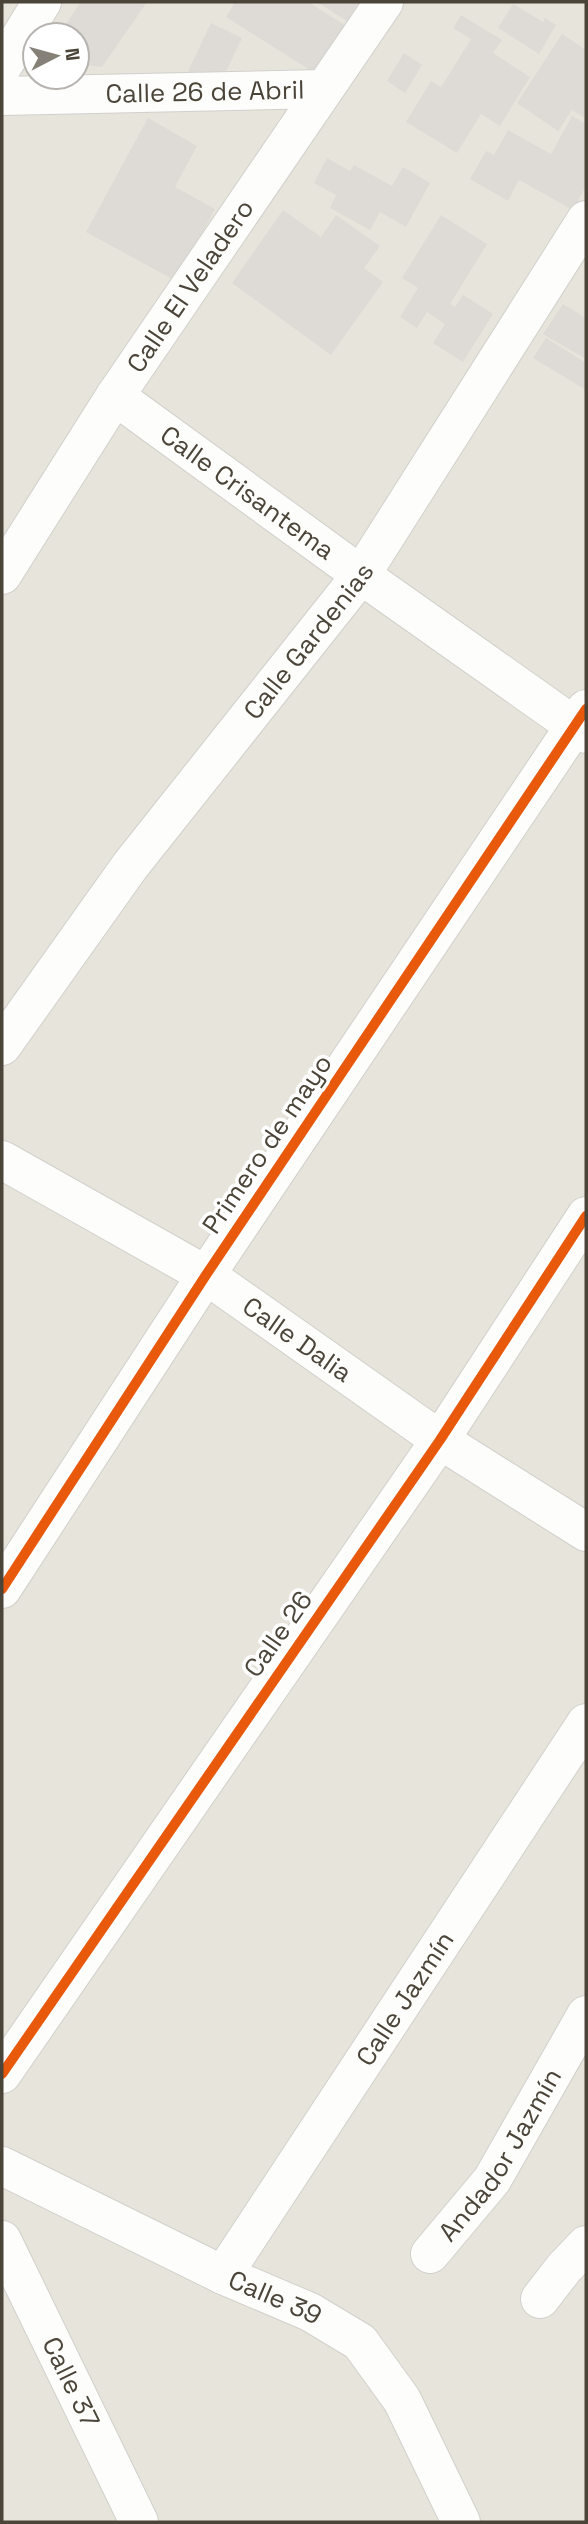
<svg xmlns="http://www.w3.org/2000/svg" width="588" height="2524" font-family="'Space Grotesk',sans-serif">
	<rect width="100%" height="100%" fill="#f4f2ee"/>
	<path fill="#e7e4dc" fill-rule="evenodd" d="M 2,2 L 586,2 L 586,2522 L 2,2522 ZM 35,35 L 77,35 L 77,77 L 35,77 Z"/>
	<g fill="#dedbd6">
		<polygon points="81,2 147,2 102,67 77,64 77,35 58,35"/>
		<polygon points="235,2 308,2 348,27 318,75 226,17"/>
		<polygon points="317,2 359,2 347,21"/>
		<polygon points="513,4 543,22 545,18 556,25 539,54 498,28"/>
		<polygon points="461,15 502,40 493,53 530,77 500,126 481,114 457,153 406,122 431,81 441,87 471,39 453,28"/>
		<polygon points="211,23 242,38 219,86 188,71"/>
		<polygon points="562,34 586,50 586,119 572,110 558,131 517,103"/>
		<polygon points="404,53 422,65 405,93 387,81"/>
		<polygon points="572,116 586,124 586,186 573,210 519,180 508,201 470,179 486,151 494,155 508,130 551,154"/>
		<polygon points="148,118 197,146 175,187 215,209 176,281 86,232"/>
		<polygon points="327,158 350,171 354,165 392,186 403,167 430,183 406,227 380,212 370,230 330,208 336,195 314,183"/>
		<polygon points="283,210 321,237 336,215 380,246 364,268 383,282 331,355 232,283"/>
		<polygon points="441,215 487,244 450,304 455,307 463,295 493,314 463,362 433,343 445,324 427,312 417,328 400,317 418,288 402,278"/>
		<polygon points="563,304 586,318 586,359 543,334"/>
		<polygon points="546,338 586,363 586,390 533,358"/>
	</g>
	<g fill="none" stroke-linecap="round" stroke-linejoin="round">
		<defs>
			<g id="minor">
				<polyline points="2,67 42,2"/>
				<path id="s1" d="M 2,96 L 324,89"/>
				<path id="s2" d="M 115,396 L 361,575 L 586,734"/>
				<path id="s3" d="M 2,575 L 115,396 L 384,2"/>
				<path id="s4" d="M 2,1046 L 130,866 L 361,575 L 586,220"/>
				<path id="s5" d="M 2,1160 L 206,1275 L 440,1440 L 586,1532"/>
				<polyline points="2,1589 206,1275 586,709"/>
				<polyline points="2,2074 440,1440 586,1216"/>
				<path id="s6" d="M 2,2166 L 223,2275 L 310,2312 L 360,2342 L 402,2400 L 461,2522"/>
				<path id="s7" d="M 2,2240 L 139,2522"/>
				<path id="s8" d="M 430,2254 L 492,2180 L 586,2015"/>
				<path id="s9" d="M 223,2275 L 586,1723"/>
				<polyline points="540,2299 564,2268 586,2245"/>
			</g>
		</defs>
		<use href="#minor" stroke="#d2d0cb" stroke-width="40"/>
		<use href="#minor" stroke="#fdfdfc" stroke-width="38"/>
		<defs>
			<g id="cycleway">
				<polyline points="2,1589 206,1275 586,709"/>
				<polyline points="2,2074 440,1440 586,1216"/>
			</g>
		</defs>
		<use href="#cycleway" stroke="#fff" stroke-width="15"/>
		<use href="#cycleway" stroke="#e8590c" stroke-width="10"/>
	</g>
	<g text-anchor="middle" stroke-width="7" stroke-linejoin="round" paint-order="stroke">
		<g font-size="26" fill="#4b4439" stroke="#fff">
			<text dy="9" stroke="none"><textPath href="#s1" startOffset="203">Calle 26 de Abril</textPath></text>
			<text dy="9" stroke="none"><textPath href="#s3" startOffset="345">Calle El Veladero</textPath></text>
			<text dy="9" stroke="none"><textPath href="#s2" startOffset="164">Calle Crisantema</textPath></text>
			<text dy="9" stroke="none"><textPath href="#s4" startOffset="508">Calle Gardenias</textPath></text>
			<text transform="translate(267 1144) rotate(-56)" y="9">Primero de mayo</text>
			<text dy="9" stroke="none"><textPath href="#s5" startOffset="346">Calle Dalia</textPath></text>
			<text transform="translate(278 1634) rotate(-55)" y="9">Calle 26</text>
			<text dy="9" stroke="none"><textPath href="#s9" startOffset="331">Calle Jazmín</textPath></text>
			<text dy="9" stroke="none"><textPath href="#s8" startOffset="122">Andador Jazmín</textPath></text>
			<text dy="9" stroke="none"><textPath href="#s6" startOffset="303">Calle 39</textPath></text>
			<text dy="9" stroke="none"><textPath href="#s7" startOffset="158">Calle 37</textPath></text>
		</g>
	</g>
	<rect width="588" height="2524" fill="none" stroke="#4b4439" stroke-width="7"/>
	<g transform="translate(56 56) rotate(84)"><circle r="33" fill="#ffffff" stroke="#b7b4b0" stroke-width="2"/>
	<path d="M0-5L12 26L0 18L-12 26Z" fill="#868178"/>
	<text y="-10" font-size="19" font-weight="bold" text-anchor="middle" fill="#4b4439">N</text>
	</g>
</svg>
